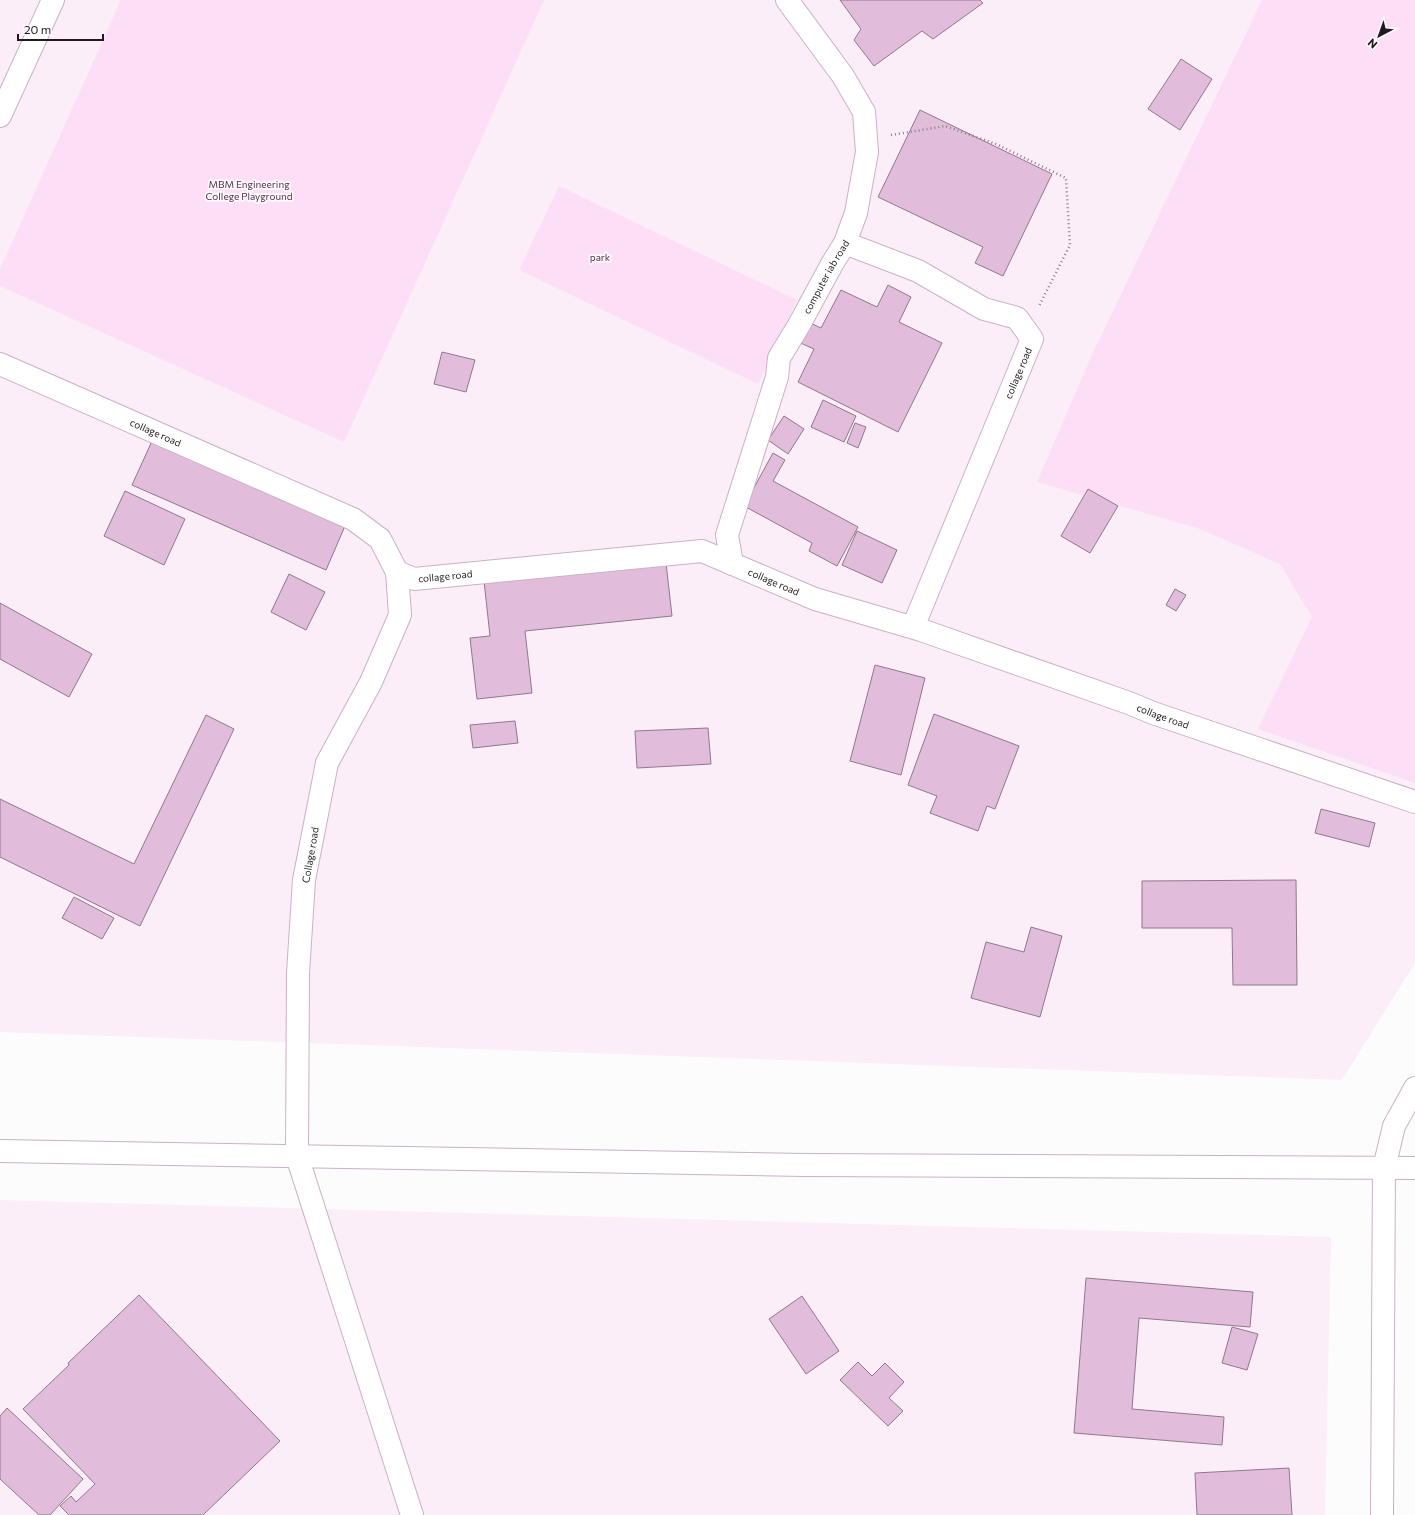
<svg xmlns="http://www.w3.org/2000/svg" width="1415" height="1515" font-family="Commissioner,sans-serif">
	<rect width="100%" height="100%" fill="#fcfcfc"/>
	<g fill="#fbeef8">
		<polygon points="0,0 1415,0 1415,963 1342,1080 0,1032"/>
		<polygon points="0,1200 1331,1237 1325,1515 0,1515"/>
	</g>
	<g fill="#fcdff6">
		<polygon points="121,0 544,0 344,442 0,286 0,269"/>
		<polygon points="1262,0 1415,0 1415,783 1258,729 1312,617 1280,564 1200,529 1037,482 1091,357"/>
		<polygon points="559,186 797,300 758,384 519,270"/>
	</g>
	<g fill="#e2bddb" stroke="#8f788b">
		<polygon points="840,0 980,0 983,3 933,39 922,31 874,66 854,40 861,29"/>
		<polygon points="1181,59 1212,79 1180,130 1148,109"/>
		<polygon points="920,110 1052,174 1003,276 975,263 983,247 878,197"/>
		<polygon points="888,285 911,297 899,322 942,343 898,432 798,382 814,349 796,341 806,321 821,328 841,290 877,307"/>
		<polygon points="442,352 475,360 466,392 434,384"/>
		<polygon points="823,400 856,416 844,442 811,427"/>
		<polygon points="784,416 804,429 788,454 768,440"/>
		<polygon points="855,423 866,427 858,448 847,443"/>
		<polygon points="152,441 345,526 326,570 132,485"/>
		<polygon points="773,453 785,460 773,481 858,527 837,566 809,551 812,543 744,506"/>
		<polygon points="1088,489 1118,506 1090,553 1061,536"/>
		<polygon points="125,491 185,519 164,565 104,536"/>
		<polygon points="857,531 897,550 882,583 842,565"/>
		<polygon points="666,563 672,616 525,631 532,693 477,699 470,638 490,636 484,581"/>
		<polygon points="289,574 325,592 306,630 271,612"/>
		<polygon points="1175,589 1186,595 1176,611 1166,605"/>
		<polygon points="0,603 92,654 69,697 0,659"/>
		<polygon points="875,665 925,678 901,775 850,761"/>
		<polygon points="934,714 1019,746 995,809 987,806 978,831 930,813 937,796 908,785"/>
		<polygon points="206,715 234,729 140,926 0,857 0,799 134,864"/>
		<polygon points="515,721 518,743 473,748 470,725"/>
		<polygon points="708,728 711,764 637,768 635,731"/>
		<polygon points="1321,809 1375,823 1369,847 1315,833"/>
		<polygon points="1296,880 1297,985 1233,985 1232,928 1142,928 1142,881"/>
		<polygon points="74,897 114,918 102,939 62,918"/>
		<polygon points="1031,927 1062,936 1040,1017 971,998 986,942 1024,952"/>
		<polygon points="1086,1278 1253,1292 1250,1327 1139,1318 1132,1409 1224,1417 1222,1445 1074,1433"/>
		<polygon points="139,1295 280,1441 203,1515 69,1515 60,1506 71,1496 76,1502 95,1484 23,1409 69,1365 68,1363"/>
		<polygon points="802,1296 839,1351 806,1374 769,1319"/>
		<polygon points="1232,1327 1258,1334 1247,1370 1222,1363"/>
		<polygon points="858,1362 872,1376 885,1363 904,1382 889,1398 903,1411 888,1426 840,1380"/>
		<polygon points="7,1408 83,1479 50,1515 39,1515 0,1479 0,1416"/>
		<polygon points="1289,1468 1292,1515 1197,1515 1195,1473"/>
	</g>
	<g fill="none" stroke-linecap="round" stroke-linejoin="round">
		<defs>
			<g id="minor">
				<polyline points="0,116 53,0"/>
				<polyline points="845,243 918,271 984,309 1017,318 1032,339 913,627"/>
				<path id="s1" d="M 0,364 L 353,519 L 380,539 L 397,572 L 414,579 L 702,551 L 815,599 L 921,630 L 1129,703 L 1153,713 L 1415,802"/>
				<path id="s2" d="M 732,564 L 727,535 L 777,377 L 779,358 L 799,325 L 832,264 L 845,243 L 856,213 L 867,152 L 864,112 L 843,76 L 787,0"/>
				<polyline points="397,572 400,615 371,682 327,763 304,880 298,973 297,1156 412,1515"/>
				<polyline points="0,1151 805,1165 1415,1168"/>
				<polyline points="1382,1515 1384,1168 1394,1126 1415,1088"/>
			</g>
		</defs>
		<use href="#minor" stroke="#cab1c6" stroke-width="24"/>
		<polyline stroke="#858084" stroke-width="2.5" stroke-dasharray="1 3" stroke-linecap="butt" points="891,135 945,126 996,144 1066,178 1070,245 1039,306"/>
		<use href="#minor" stroke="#fff" stroke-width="22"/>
	</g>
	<g text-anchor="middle" stroke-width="3.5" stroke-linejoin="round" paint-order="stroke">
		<g font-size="10" fill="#592b53" stroke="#fcfcfc">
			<text x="249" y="188">MBM Engineering<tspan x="249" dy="12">College Playground</tspan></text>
			<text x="600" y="261">park</text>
		</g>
		<g font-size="10" fill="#221920" stroke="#fcfcfc">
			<text dy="4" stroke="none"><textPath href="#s2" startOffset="308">computer iab road</textPath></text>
			<text transform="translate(1018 373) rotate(-67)" y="4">collage road</text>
			<text dy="4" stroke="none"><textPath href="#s1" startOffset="170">collage road</textPath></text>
			<text dy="4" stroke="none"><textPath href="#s1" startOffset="506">collage road</textPath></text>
			<text dy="4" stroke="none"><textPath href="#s1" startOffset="842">collage road</textPath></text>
			<text dy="4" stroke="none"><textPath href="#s1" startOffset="1254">collage road</textPath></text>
			<text transform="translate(310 855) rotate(-80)" y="4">Collage road</text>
		</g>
	</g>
	<g transform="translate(1379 36) rotate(221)" stroke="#fcfcfc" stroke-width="3" paint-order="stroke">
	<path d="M0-3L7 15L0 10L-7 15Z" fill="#221920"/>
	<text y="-6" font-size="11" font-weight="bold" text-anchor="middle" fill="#221920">N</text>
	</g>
	<path d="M18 34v6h85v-6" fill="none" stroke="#221920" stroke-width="2"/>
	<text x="24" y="34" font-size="12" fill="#221920" stroke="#fcfcfc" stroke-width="3" paint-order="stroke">20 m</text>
</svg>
